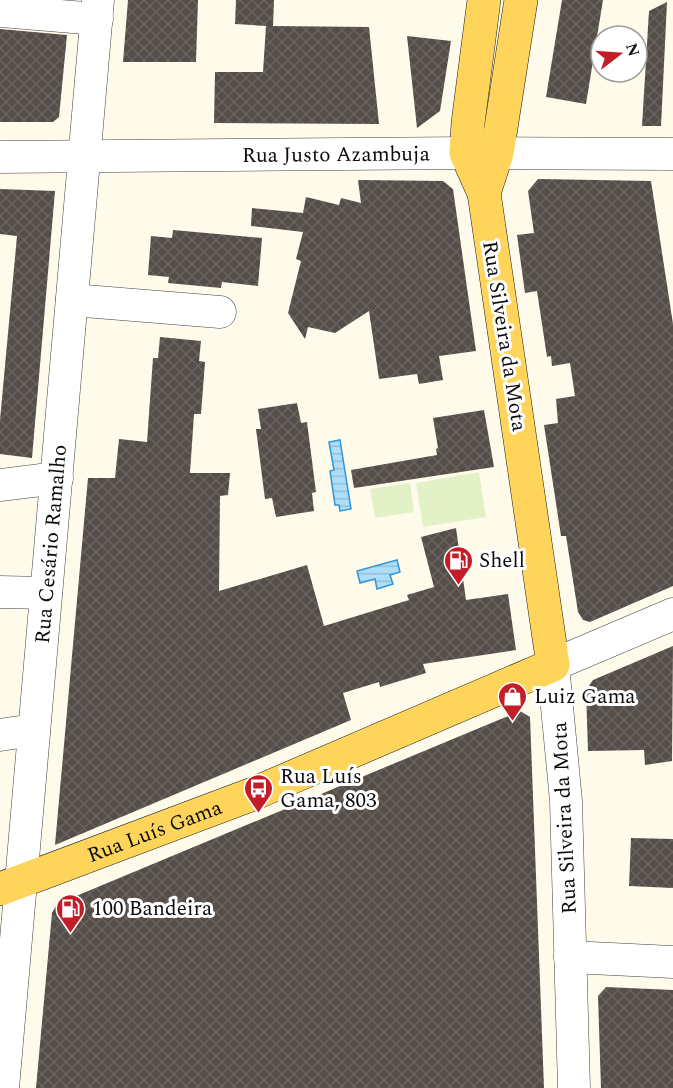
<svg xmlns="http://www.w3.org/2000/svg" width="673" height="1088" font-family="Spectral,serif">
	<defs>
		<pattern id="water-rules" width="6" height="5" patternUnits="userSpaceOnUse" patternTransform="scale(1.5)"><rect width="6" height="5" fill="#addef9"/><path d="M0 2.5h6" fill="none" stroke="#94bdd4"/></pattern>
		<pattern id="building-cross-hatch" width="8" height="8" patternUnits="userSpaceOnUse" patternTransform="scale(1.5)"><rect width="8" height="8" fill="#554d48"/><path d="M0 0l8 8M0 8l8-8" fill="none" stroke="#68625e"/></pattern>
	</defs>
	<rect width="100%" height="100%" fill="#fffbeb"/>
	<g fill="#e3f2c6">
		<polygon points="479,472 486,517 423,527 416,483"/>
		<polygon points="410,483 414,512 375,518 370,489"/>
	</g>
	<g fill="url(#water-rules)" stroke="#3095d4" stroke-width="1.5">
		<polygon points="340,440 351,509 340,511 339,505 335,505 330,471 334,470 329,442"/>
		<polygon points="397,560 400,572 390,575 393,584 377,589 375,579 360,583 357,571"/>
	</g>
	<g fill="url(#building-cross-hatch)">
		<polygon points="128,0 198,0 196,62 123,62"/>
		<polygon points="236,0 274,0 273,26 369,27 379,124 214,123 215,72 263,72 266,26 235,24"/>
		<polygon points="562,0 603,0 586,104 546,97"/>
		<polygon points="667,2 661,126 642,126 649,11"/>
		<polygon points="0,29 67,35 59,117 53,122 0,122"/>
		<polygon points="407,36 451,41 440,111 417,128"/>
		<polygon points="538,179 651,181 673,324 673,586 590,622 583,620 578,612 566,536 561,536 544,425 558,423 556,399 575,396 570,363 552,366 551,356 547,357 537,291 525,293 517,235 534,233 528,191"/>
		<polygon points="358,180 443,181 453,189 476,351 439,356 443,380 419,384 417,374 379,379 369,311 335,333 308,327 305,339 288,313 301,261 296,259 303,232 251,226 252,208 303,213 306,197 339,205 341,198 361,203"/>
		<polygon points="0,189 55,191 32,458 0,454 0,420 17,236 0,234"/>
		<polygon points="173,230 262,238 258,286 222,282 221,288 168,283 169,277 148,275 151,236 172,238"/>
		<polygon points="160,337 201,341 199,361 205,362 201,414 194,414 190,473 230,473 228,495 220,496 219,591 307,565 324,626 409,600 407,595 434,587 421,537 456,528 466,600 508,594 516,650 423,664 426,673 380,687 379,682 343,693 351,720 55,845 88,478 115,478 119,439 147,442 153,358 158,358"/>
		<polygon points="297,403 301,423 307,422 316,492 312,493 314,511 276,517 272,498 265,499 256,429 261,429 258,409"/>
		<polygon points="484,410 494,467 354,488 351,470 437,455 436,449 438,448 433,418"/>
		<polygon points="673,646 672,761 645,765 644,750 588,751 586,690 593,680"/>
		<polygon points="520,711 530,717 544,1088 36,1088 52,913 57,904"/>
		<polygon points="631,838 673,839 673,888 629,886"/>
		<polygon points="606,987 673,990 673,1088 601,1088 598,996"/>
	</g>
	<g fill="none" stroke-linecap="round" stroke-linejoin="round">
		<defs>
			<g id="minor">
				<polyline points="0,11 97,19"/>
				<path id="s1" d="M 0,157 L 466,153 L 673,154"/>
				<polyline points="72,300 220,312"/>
				<polyline points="0,485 57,478"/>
				<polyline points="0,592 46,593"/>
				<polyline points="0,735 34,730"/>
				<polyline points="570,957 673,962"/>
				<path id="s2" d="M 3,1088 L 98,0"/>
				<polyline points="574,1088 566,801 553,665 673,614"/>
			</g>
			<g id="major">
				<polyline points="484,193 497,153 521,0"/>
				<path id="s3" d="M 0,889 L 253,794 L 553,665 L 484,193 L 466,153 L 468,123 L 484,0"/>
			</g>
		</defs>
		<use href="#minor" stroke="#3f3f3f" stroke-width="33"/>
		<use href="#major" stroke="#1d1d1d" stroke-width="34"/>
		<use href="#minor" stroke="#fff" stroke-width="32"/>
		<use href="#major" stroke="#ffd45b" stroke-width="33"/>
	</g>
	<defs>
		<symbol id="fuel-pin" viewBox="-11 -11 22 30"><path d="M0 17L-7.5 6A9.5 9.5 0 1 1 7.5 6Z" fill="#c31d28" stroke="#fff"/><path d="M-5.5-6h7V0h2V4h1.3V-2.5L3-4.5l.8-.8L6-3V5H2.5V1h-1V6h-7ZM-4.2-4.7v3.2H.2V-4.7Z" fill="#fff"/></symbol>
		<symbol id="shop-pin" viewBox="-11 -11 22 30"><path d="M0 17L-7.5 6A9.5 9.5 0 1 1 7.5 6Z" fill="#c31d28" stroke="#fff"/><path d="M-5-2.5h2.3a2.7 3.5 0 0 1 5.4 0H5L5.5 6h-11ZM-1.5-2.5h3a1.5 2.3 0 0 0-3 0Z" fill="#fff"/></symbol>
		<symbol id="bus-pin" viewBox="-11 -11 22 30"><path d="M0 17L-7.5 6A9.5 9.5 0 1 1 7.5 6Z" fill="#c31d28" stroke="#fff"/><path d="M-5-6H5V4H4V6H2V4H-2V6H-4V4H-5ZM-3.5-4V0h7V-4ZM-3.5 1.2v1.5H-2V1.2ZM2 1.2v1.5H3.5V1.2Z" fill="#fff"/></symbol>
	</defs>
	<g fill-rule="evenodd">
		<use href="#fuel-pin" x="442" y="544" width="33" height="45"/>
		<use href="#shop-pin" x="496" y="680" width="33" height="45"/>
		<use href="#bus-pin" x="242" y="772" width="33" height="45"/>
		<use href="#fuel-pin" x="54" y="892" width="33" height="45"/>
	</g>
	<g text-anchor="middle" stroke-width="6" stroke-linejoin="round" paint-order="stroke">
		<g font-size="21" fill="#0c0c0c" stroke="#fff">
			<text dy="7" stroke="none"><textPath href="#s1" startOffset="336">Rua Justo Azambuja</textPath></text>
			<text transform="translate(505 336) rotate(81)" y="7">Rua Silveira da Mota</text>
			<text dy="7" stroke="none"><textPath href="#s2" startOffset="546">Rua Cesário Ramalho</textPath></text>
			<text transform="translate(564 818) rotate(-93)" y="7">Rua Silveira da Mota</text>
			<text dy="7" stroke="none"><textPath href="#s3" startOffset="165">Rua Luís Gama</textPath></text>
		</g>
		<g font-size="21" fill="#0c0c0c" stroke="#fff" text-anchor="start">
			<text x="479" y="567">Shell</text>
			<text x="534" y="703">Luiz Gama</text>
			<text x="280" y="783">Rua Luís<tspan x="280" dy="24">Gama, 803</tspan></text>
			<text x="92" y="915">100 Bandeira</text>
		</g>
	</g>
	<g transform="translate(619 54) rotate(73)"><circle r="28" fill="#ffffff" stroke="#9e9e9e" stroke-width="1.5"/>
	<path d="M0-4.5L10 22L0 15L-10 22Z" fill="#c31d28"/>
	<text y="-9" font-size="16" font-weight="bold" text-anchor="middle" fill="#0c0c0c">N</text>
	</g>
</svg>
